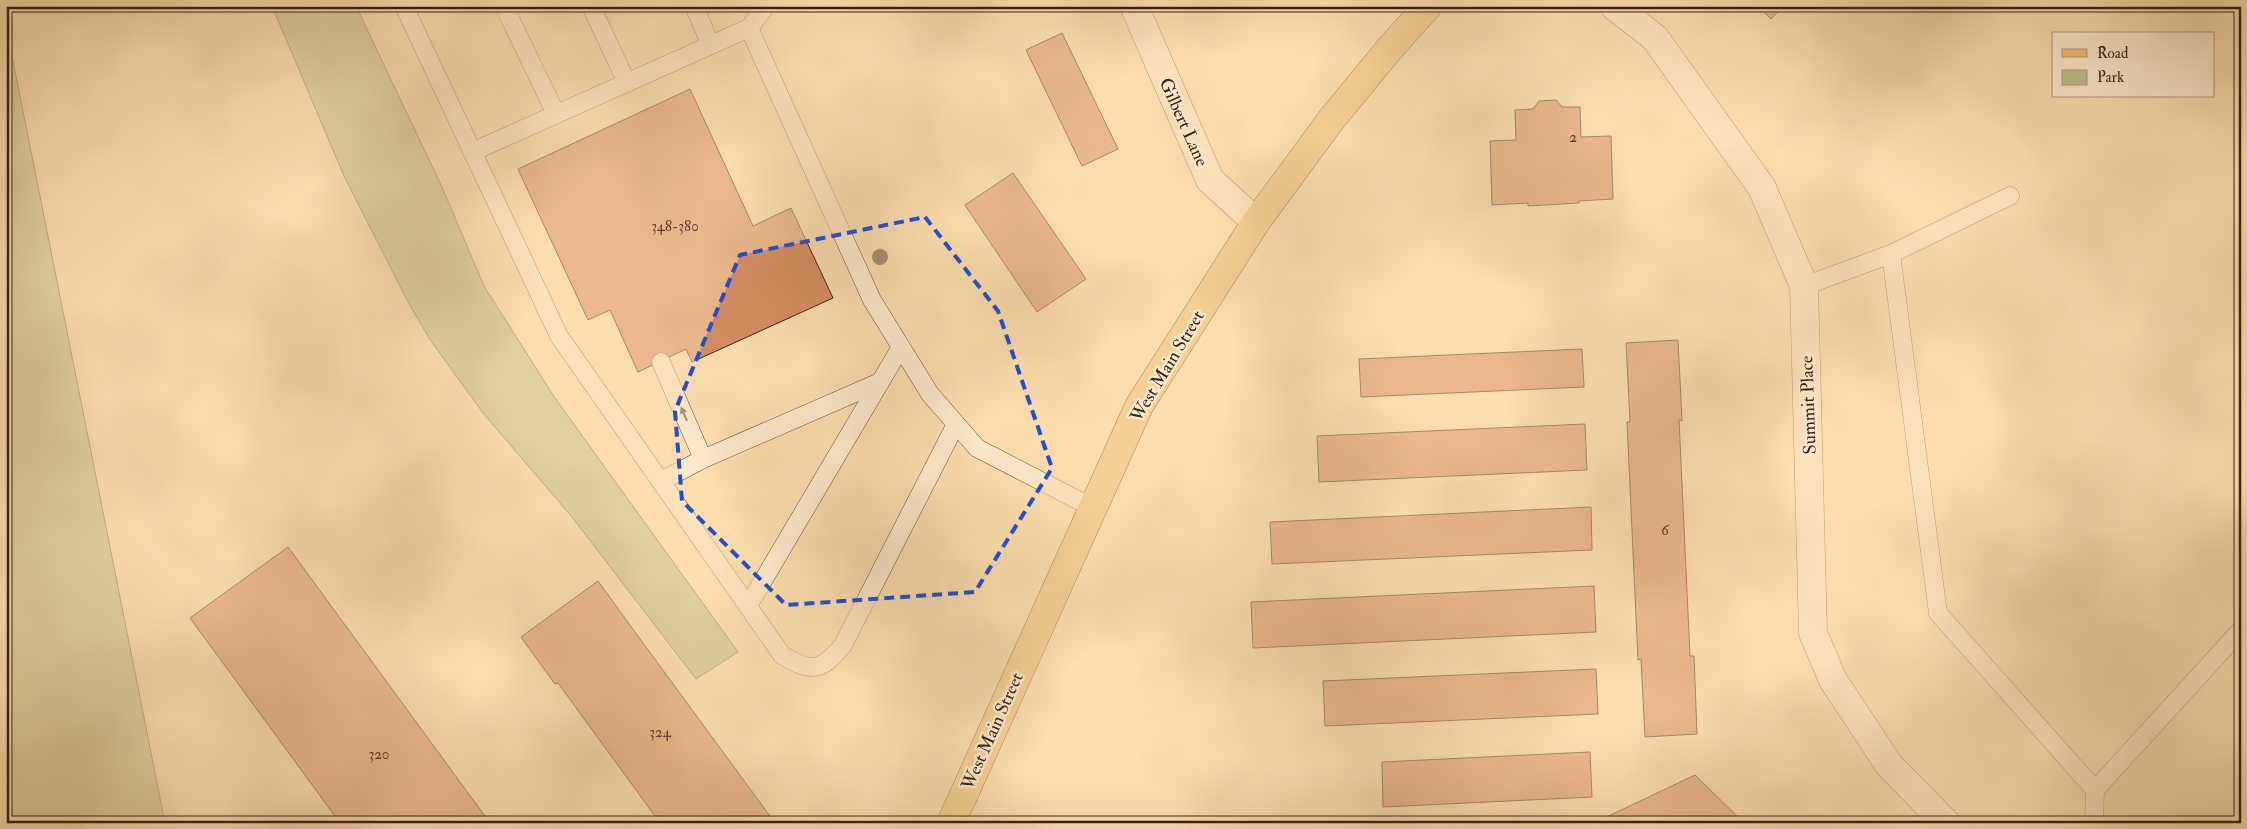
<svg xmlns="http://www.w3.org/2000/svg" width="2247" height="829" font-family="'IM FELL Double Pica',serif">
	<rect width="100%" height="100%" fill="#fbddae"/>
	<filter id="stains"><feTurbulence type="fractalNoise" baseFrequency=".004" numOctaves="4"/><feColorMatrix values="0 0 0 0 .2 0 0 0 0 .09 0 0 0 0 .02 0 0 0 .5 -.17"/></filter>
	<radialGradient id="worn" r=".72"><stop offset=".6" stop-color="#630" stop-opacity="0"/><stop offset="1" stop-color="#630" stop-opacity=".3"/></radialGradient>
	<g fill="#bdc18b" stroke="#7a7152">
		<polygon points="272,6 356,6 442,187 484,286 555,398 738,652 696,679 572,517 483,413 431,341 409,304 344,176"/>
		<polygon points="6,26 165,823 6,823"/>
	</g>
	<g fill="#d58d62" stroke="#362118">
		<polygon points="1758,6 1783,6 1771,19"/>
		<polygon points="1062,33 1118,149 1082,166 1026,50"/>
		<polygon points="690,89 753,226 791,208 833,298 692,362 686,349 638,372 610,310 588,320 518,169"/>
		<polygon points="1556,100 1562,107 1580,107 1581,137 1611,136 1613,199 1579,201 1579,203 1528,206 1528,203 1492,205 1490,141 1516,140 1515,110 1533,109 1539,101"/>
		<polygon points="1013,173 1086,279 1037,312 965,205"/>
		<polygon points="1678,340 1682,421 1679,420 1690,656 1694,656 1697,734 1645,737 1641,659 1638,660 1627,422 1630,422 1626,343"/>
		<polygon points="1582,349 1584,387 1361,397 1359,359"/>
		<polygon points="1585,424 1587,470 1319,482 1317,436"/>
		<polygon points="1591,507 1592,550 1272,564 1270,522"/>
		<polygon points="288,547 490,823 340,823 190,618"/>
		<polygon points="598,581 632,628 775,823 660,823 558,683 555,684 521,637"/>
		<polygon points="1594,586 1596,632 1253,648 1251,602"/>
		<polygon points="1596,669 1598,714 1325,726 1323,681"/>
		<polygon points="1590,752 1592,797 1383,807 1382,762"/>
		<polygon points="1695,775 1744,823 1594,823"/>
	</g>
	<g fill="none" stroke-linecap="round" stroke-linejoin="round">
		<defs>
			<g id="service">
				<path d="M 404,6 L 559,336 L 782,655 C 811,673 821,672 843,645 L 956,424"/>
				<polyline points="504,6 556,114"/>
				<polyline points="591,6 627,83"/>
				<polyline points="694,6 711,45"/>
				<polyline points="749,28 872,300 930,394 977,448 1093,508"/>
				<polyline points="472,152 749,28 766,6"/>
				<polyline points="1891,254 2010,196"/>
				<polyline points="1804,286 1891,254 1938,613 2095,790 2094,823"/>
				<polyline points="661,362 703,459"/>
				<polyline points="661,481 703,459 880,382"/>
				<polyline points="748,606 901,347"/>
				<polyline points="2095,790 2239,632"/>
			</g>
			<g id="minor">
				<polyline points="1134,6 1210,180 1256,222"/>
				<polyline points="1614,6 1655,38 1762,188 1804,286 1813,633 1833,680 1889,765 1946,823"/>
			</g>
			<polyline id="primary" points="951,823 1139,406 1256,222 1331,120 1391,47 1428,6"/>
		</defs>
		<use href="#service" stroke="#67503e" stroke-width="19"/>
		<use href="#minor" stroke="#67503e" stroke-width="29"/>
		<use href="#primary" stroke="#362118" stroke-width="29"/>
		<use href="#service" stroke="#fce9ca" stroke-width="18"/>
		<use href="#minor" stroke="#fce9ca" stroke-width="28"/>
		<use href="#primary" stroke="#eebe77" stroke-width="28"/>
	</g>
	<circle fill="#a5906e" cx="880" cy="257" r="8"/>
	<defs><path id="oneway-solid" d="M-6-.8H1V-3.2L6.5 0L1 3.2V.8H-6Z" transform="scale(1.25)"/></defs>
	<use fill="#a38f7a" href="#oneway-solid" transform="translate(684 414) rotate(-113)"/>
	<path d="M0 0H2247V829H0ZM 925,217 L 998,311 L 1052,468 L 975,592 L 786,605 L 682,501 L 675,411 L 740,255 Z" fill="#fbddae" fill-opacity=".55" fill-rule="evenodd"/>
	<path fill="none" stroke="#1d4ed8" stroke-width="4" stroke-dasharray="10 6" stroke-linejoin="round" d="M 925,217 L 998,311 L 1052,468 L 975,592 L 786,605 L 682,501 L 675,411 L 740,255 Z"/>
	<g text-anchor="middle" stroke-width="5" stroke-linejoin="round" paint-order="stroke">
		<g font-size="15" fill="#5e3c2a">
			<text x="1573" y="142">2</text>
			<text x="675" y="231">348-380</text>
			<text x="1665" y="535">6</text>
			<text x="660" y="737">324</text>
			<text x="379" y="759">320</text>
		</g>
		<g font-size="18" fill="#362118" stroke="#fce9ca">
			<text transform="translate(1184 122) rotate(66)" y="6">Gilbert Lane</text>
			<text transform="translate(1167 366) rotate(-59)" y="6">West Main Street</text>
			<text transform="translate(1808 405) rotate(-92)" y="6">Summit Place</text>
			<text transform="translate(992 731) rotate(-66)" y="6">West Main Street</text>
		</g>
	</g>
	<rect width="2247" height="829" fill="none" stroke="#fbddae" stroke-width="25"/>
	<rect x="8" y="8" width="2232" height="814" fill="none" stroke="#362118" stroke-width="2.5"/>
	<rect x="12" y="12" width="2222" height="804" fill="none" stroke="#362118"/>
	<rect x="2052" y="32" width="162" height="65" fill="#fce9ca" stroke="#ad9983"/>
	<rect x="2062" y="49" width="25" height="8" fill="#eebe77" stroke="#ad9983"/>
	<text x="2097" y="58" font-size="15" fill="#362118">Road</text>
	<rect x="2062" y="70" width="25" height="15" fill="#bdc18b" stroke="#ad9983"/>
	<text x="2097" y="82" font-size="15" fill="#362118">Park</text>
	<rect width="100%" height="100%" filter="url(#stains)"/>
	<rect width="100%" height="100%" fill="url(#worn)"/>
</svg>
